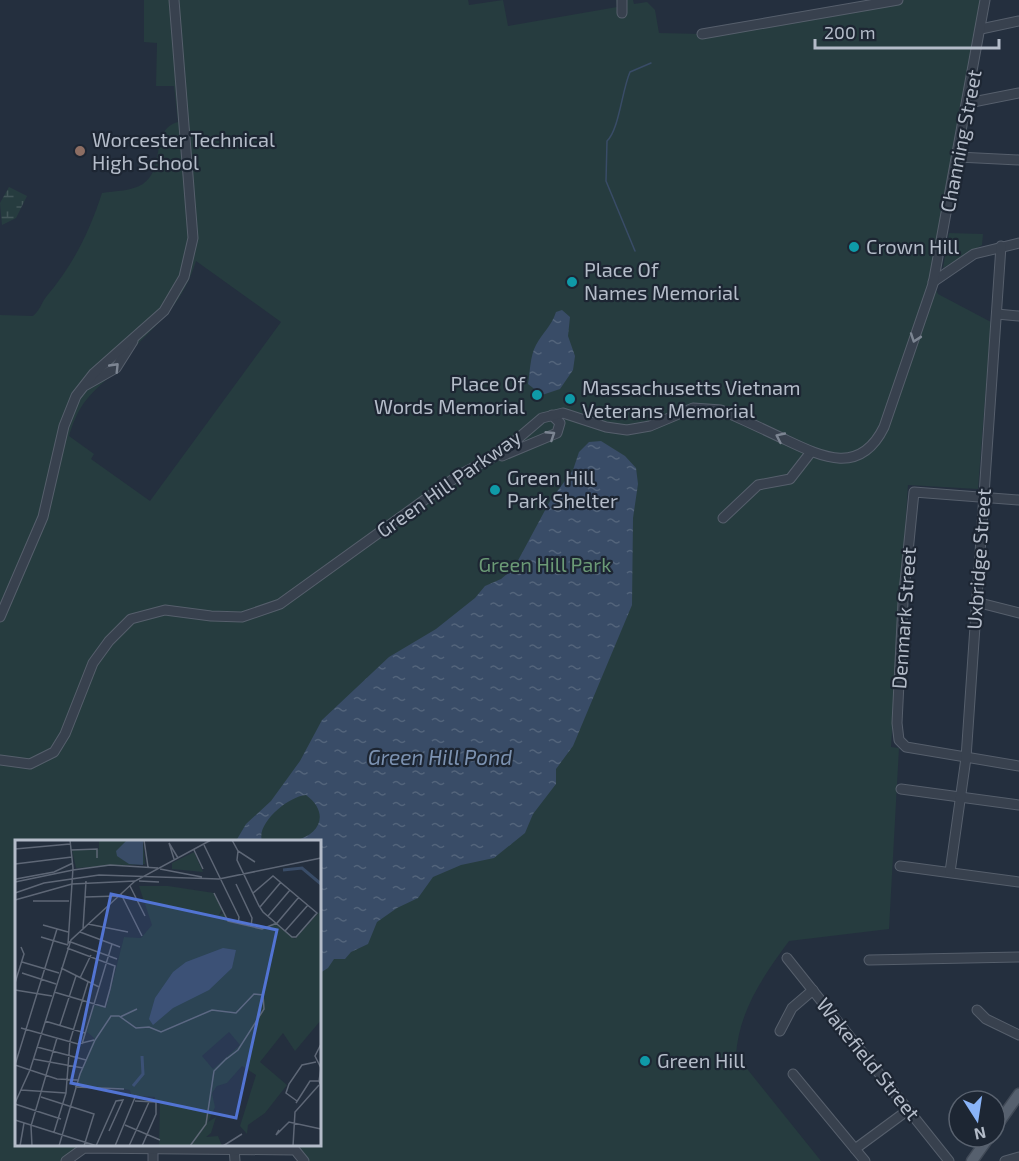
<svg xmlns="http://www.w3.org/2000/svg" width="1019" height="1161" font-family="'Exo 2',sans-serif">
	<defs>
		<pattern id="wetland-marsh" width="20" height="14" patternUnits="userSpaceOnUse" patternTransform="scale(1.5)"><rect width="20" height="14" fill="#263c3f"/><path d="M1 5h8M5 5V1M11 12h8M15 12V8" fill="none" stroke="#435659"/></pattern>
		<pattern id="water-ripples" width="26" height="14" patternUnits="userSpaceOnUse" patternTransform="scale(1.5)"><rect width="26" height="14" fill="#394c67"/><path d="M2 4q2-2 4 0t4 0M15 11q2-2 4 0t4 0" fill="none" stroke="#53647b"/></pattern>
	</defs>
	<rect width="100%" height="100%" fill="#242f3e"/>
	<polygon fill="url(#wetland-marsh)" points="9,187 27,196 16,218 2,225 0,203"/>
	<g fill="#263c3f" fill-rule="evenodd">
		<path d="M 144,0 L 468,0 L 469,5 L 503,0 L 508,26 L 617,7 L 616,0 L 633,0 L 634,4 L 647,2 L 655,10 L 659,33 L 702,34 L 898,0 L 985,0 L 933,282 L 938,294 L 991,322 L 978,489 L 908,485 L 891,747 L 899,748 L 889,929 L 789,941 C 763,976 739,1011 736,1055 L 821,1161 L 304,1161 L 295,1150 L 84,1148 L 66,1161 L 0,1161 L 0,315 L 33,316 C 40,310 41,304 46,297 C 73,265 89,233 102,193 C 115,191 132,191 143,184 C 167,167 149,130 178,122 L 174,86 L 156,86 L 157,43 L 144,42 ZM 196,261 L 281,322 L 150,501 L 91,459 L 94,454 L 69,436 C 81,396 95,392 123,364 C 128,359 130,351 136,346 C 165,316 183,302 196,261 ZM 16,842 L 320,842 L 320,1144 L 16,1144 Z"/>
		<polygon points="949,233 983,234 982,245 943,268"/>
	</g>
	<g fill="url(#water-ripples)">
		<path d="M 562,310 L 570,317 L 568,336 L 575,356 L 573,370 L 560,389 L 542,395 L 528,384 C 530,372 530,356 536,345 C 543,332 551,327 556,312 Z"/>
		<path d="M 601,441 L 625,456 L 636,468 L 638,484 L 633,518 L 632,605 L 573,746 L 556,769 L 556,784 L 533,814 L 525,833 L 494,858 L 461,865 L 433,877 L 418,898 L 397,908 L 377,922 L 368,944 L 351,952 L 345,959 L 334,959 L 328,968 L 320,973 L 320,842 L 294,841 C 322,834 329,812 306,795 C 289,796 256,823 262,841 L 236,841 L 246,824 L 271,801 L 300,761 L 322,720 L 389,657 L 436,629 L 475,598 L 485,586 L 501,579 L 514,568 L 550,501 L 573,470 L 579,452 L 589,442 Z"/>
	</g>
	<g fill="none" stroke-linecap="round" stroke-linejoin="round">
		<path stroke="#394c67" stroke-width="1.5" d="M 635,251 L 606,181 L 607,141 C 619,130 622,90 630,72 L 651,63"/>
		<defs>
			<g id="minor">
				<polyline points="622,13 622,0"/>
				<polyline points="981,29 1019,21"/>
				<polyline points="702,34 898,0"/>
				<polyline points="968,103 1019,93"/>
				<polyline points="958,157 1019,160"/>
				<polyline points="933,282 974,254 1019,243"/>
				<polyline points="997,314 1019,316"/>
				<polyline points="86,385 116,368 133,341"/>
				<polyline points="502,456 557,433 560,423 552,415"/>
				<polyline points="1019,500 914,492 903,602 897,723 899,740 906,747 1019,766"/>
				<polyline points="723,518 758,485 790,479 811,452"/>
				<polyline points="976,602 1019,613"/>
				<polyline points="0,617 43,517 64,426 76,396 94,373 164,311 184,277 193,238 174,0"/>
				<path d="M 0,760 L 30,764 L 54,752 L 65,734 L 93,663 L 109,641 L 131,619 L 165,610 L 211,616 L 242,617 L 280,604 L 459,475 L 501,453 L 542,418 L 563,413 L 606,427 L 627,430 L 650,426 L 693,408 L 721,410 C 742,419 763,429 784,439 C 822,457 860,476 884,427 L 933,284 L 985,0"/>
				<polyline points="901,789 1019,805"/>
				<polyline points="900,866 1019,882"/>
				<polyline points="950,872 966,758 1001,246"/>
				<polyline points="787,958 949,1161"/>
				<polyline points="869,960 1019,957"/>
				<polyline points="977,1010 986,1019 1019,1035"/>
				<polyline points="780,1031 792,1008 813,990"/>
				<polyline points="793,1074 865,1161"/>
				<polyline points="153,1148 153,1161"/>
				<polyline points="234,1148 235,1161"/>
				<polyline points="855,1149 908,1110"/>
				<polyline points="66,1161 84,1148 295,1150 304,1161"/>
				<polyline points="1005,1161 1019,1157"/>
			</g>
			<g id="major">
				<polyline points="995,1128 1019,1094"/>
				<polyline points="972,1161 989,1137"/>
			</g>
		</defs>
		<use href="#minor" stroke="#565f6c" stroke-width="11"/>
		<use href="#major" stroke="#414a57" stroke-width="13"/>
		<use href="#minor" stroke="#38414e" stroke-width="9"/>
		<use href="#major" stroke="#56606e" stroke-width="10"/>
	</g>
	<defs><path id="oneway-chevron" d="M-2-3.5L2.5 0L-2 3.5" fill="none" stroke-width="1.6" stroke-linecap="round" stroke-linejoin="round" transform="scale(1.5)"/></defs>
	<g stroke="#7c8592">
		<use href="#oneway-chevron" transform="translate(915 338) rotate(109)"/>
		<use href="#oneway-chevron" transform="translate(115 367) rotate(-46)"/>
		<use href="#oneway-chevron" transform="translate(551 435) rotate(-33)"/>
		<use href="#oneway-chevron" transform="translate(780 437) rotate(-155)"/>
	</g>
	<circle fill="#8d6e63" stroke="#1d2633" stroke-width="2" cx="80" cy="151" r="6"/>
	<g fill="#0f9aa8" stroke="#1d2633" stroke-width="2">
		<circle cx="854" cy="247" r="6"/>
		<circle cx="572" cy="282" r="6"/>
		<circle cx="537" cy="395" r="6"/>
		<circle cx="570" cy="399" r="6"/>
		<circle cx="495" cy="490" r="6"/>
		<circle cx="645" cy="1061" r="6"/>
	</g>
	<g text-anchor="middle" stroke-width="4.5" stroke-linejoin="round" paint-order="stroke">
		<g font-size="20" fill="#b4bcc9" stroke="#1d2633" text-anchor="start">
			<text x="92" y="147">Worcester Technical<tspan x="92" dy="23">High School</tspan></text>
			<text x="866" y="254">Crown Hill</text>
			<text x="584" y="277">Place Of<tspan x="584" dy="23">Names Memorial</tspan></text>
			<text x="525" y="391" text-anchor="end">Place Of<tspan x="525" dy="23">Words Memorial</tspan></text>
			<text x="582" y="395">Massachusetts Vietnam<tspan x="582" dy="23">Veterans Memorial</tspan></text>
			<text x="507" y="485">Green Hill<tspan x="507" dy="23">Park Shelter</tspan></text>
			<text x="657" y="1068">Green Hill</text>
		</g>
		<g font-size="20" fill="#b4bcc9" stroke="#1d2633">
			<text transform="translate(961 141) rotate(-79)" y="7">Channing Street</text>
			<text transform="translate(449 484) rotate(-35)" y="7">Green Hill Parkway</text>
			<text transform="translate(979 559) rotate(-86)" y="7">Uxbridge Street</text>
			<text transform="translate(904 618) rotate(-86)" y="7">Denmark Street</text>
			<text transform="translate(868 1059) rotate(51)" y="7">Wakefield Street</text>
		</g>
		<g font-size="20" fill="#6b9a76" stroke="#1d2633">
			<text x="545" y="572">Green Hill Park</text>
		</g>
		<g font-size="21" font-style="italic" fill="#7c92b1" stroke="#1d2633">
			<text x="440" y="765">Green Hill Pond</text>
		</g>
	</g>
	<g transform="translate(15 840)">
		<rect width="306" height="306" fill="#242f3e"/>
		<path d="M 84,0 L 128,0 L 130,24 L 61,28 L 57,10 L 84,9 ZM 179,12 L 188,32 L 157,29 L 157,23 ZM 124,46 L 153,46 L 199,53 L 207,69 L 204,75 L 209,73 L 213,81 L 247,89 L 259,83 L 280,99 L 306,70 L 306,180 L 280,211 L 268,193 L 245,222 L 272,245 L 250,273 L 233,285 L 232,294 L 225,286 L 241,235 L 227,226 L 212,243 L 202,246 L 197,253 L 200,267 L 193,282 L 201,277 L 196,293 L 191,297 L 203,296 L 207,306 L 144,306 L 145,262 L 140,261 L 140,257 L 116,256 L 115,250 L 109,249 L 60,247 L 79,198 L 72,192 L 79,165 L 91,168 L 109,97 L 126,98 L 137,85 ZM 214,192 L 225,205 L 198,229 L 187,216 Z" fill="#263c3f" fill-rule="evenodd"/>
		<path d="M 112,0 L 128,0 L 128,25 L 114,24 L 102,16 L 101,11 ZM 208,108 L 221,110 L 217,128 L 194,150 L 158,168 L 138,185 L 134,179 L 140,158 L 158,132 L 171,122 Z" fill="#394c67"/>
		<path fill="none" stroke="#394c67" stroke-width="3" d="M 268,30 L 287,28 L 306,44M 118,246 L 128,234 L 127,216"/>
		<path fill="none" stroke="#5e6776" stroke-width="1.5" d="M 129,0 L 133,27M 217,0 L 223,11 L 240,22M 189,5 L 224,77 L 223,84M 0,9 L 55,4M 56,10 L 82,9 L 82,18M 179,10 L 188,29M 223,11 L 222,20 L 244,66 L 248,72 L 277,97 L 281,97 L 302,73 L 258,36 L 238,53M 159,19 L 154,3 L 163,18M 0,24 L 57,17M 145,29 L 187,37M 58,30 L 95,25 L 143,28M 1,39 L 39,32 L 58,23M 124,41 L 144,42M 0,42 L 58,30M 57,44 L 120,41M 221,44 L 237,78 L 236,87M 115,46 L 130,76M 0,53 L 29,43 L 84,35 L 204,39 L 306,18M 199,53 L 213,81 L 247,89 L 262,83 L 284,57M 106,54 L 127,96M 70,57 L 103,56M 0,60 L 57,44M 18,61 L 54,61M 245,67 L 266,42M 253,76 L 275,50M 73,84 L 113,92M 28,85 L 53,92M 42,89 L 0,225 L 42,239 L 63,240M 68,89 L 71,41M 270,91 L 293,65M 65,92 L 105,107M 26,97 L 53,105M 53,101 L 102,119M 53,104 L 58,28 L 55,0M 7,122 L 44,133M 46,128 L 84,147M 7,133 L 41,144M 65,138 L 76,115M 0,143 L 9,114 L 6,107M 0,150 L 37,156M 39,152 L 90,167 L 95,149 L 100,126 L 52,108M 105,177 L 122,169M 30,181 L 70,193M 45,185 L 61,136M 6,188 L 63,204 L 79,200M 67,204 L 97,104M 22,207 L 71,220M 18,219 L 68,228M 304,241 L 306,228 L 300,216 L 306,204M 60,247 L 109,249M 6,250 L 51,253M 26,257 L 79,274 L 69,306M 120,261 L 141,262 L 141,274 L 127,306M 282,261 L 271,253 L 274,244 L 287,225 L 301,222M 0,263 L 15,230 L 56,100 L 120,41 L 196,0M 281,263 L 295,241 L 304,241 L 306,246M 0,264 L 46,279M 0,280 L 82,306M 110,285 L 145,300M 264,290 L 261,295 L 274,282 L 306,289M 39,292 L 51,253 L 55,201 L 73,142M 5,306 L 9,283M 17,306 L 16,286 L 42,198M 44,306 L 65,234 L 80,200 L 96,176 L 104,176 L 121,188 L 134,187 L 146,192 L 197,170 L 221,173 L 239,154 L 248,155 L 249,169 L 223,210 L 210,220M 81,306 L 101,261 L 108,260 L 94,291M 100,306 L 121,255M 114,306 L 134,262M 175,306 L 191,284 L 199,231 L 212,218M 208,306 L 227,294M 278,306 L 280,272 L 304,245"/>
		<path fill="#5274d3" fill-opacity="0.15" stroke="#5274d3" stroke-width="3" d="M 96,54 L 262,90 L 221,278 L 56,243 Z"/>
		<rect width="306" height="306" fill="none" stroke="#b4bcc9" stroke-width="3"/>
	</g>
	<g transform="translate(977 1119) rotate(168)"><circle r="28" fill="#1d2633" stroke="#59626f" stroke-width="1.5"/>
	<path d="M0-4.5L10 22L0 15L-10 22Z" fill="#8ab4f8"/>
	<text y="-9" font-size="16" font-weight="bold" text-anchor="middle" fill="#b4bcc9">N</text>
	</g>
	<path d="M815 39v9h184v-9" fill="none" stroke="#b4bcc9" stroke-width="3"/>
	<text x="824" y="39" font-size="18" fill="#b4bcc9" stroke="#1d2633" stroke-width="4.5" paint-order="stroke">200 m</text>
</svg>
